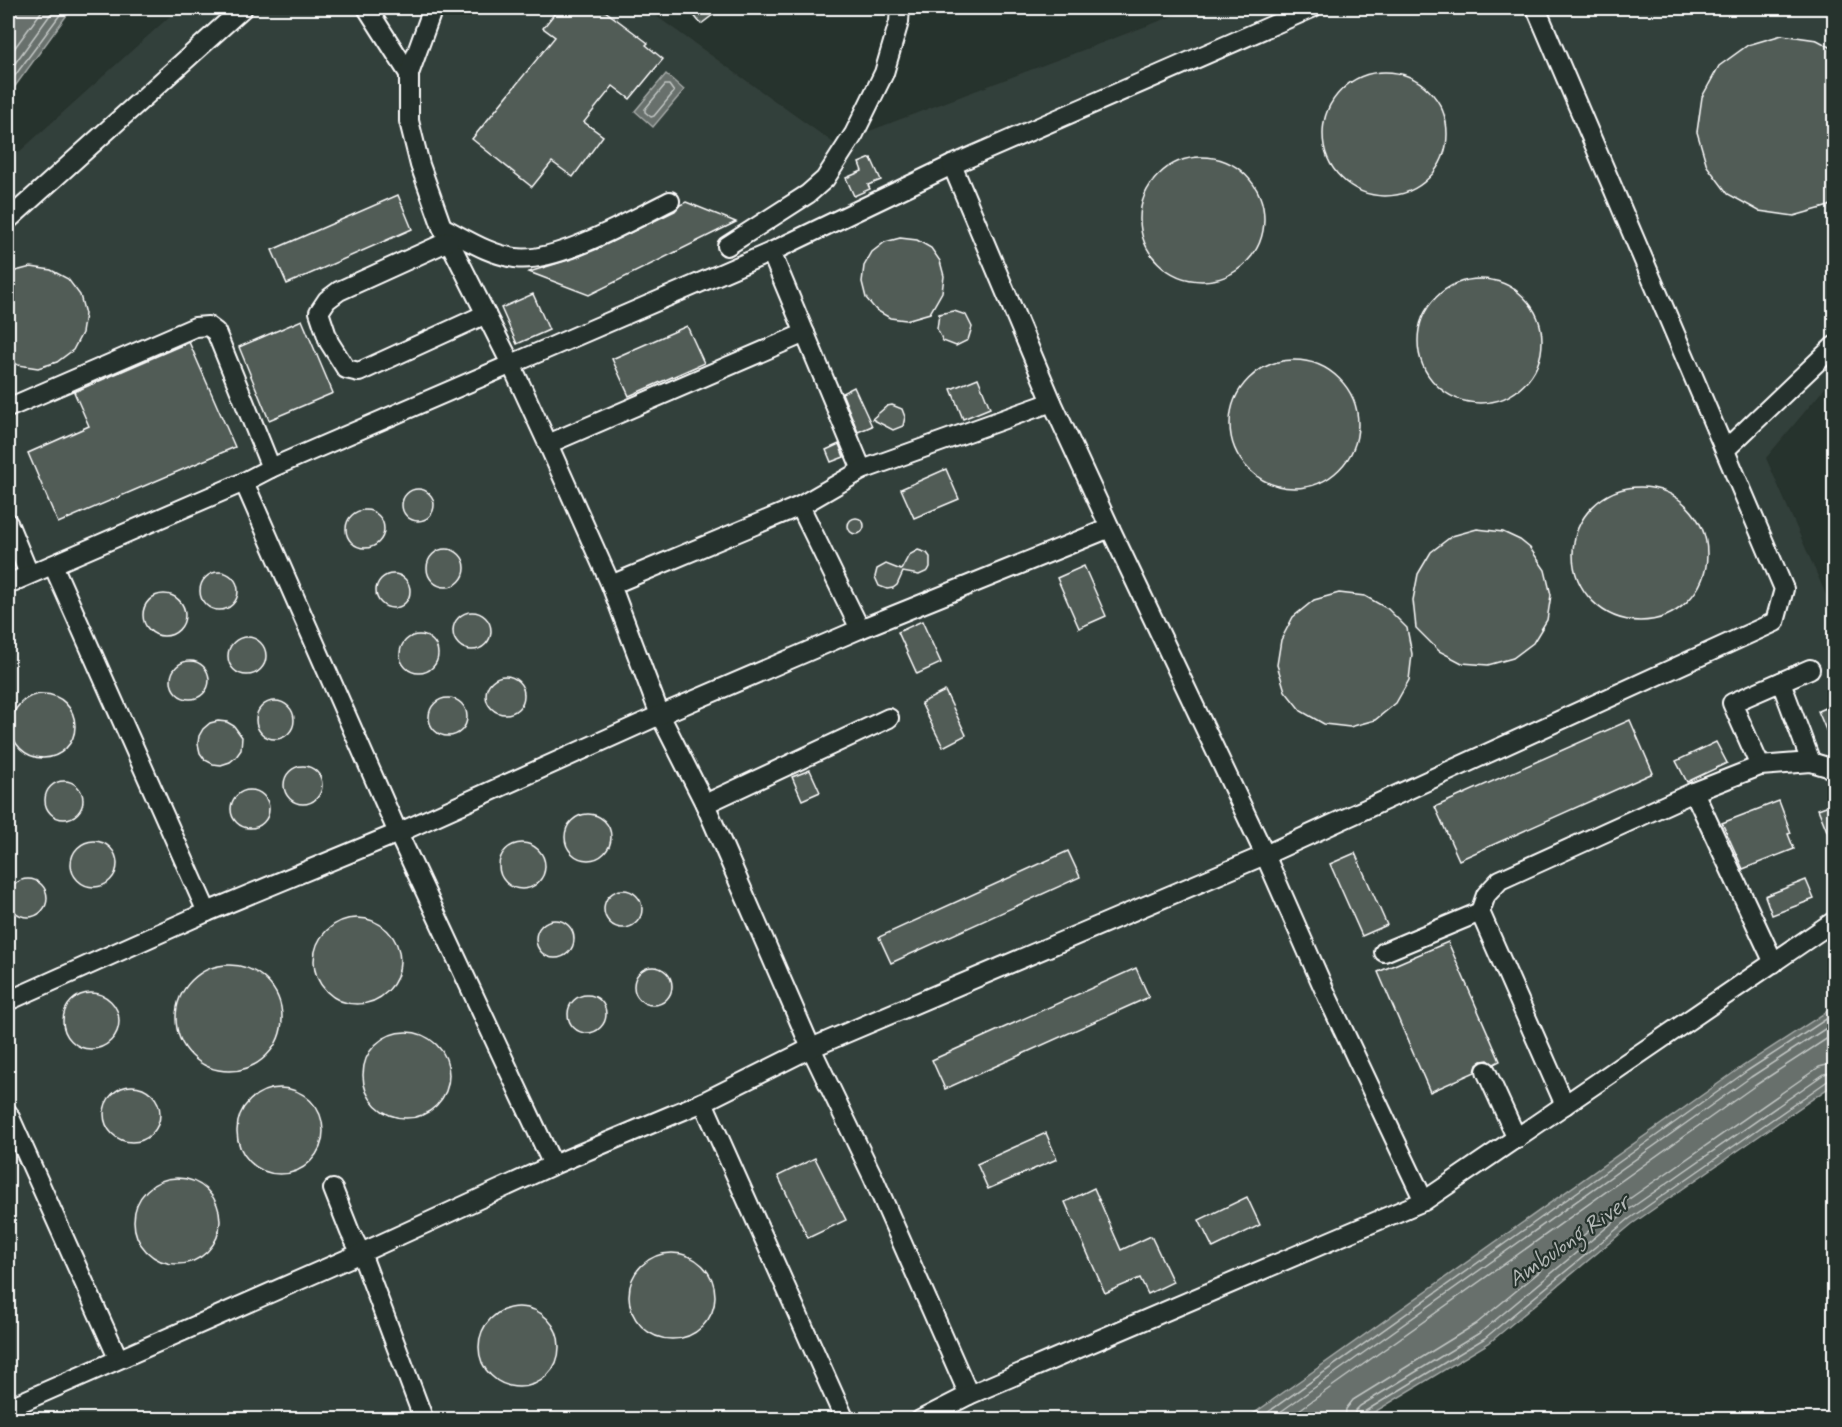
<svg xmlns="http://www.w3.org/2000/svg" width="1842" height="1427" font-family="Mynerve,sans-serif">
	<rect width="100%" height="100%" fill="#26332d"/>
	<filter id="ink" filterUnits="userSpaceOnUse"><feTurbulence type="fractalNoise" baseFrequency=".0167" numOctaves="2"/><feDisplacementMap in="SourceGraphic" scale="12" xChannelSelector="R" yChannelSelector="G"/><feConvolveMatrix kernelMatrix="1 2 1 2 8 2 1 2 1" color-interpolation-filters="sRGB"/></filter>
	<g filter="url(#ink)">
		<polygon fill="#333f3a" points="179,8 645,8 835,144 1194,8 1834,8 1834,377 1766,458 1834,613 1834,1007 1743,1066 1246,1419 8,1419 8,162"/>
		<g fill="#67706c" stroke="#a4a9a7" stroke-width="1.5">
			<polygon points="8,8 72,8 8,96"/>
			<polygon points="666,74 684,90 653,127 635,111"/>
			<polygon points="1834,1007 1834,1084 1632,1224 1489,1343 1363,1419 1246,1419 1743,1066"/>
		</g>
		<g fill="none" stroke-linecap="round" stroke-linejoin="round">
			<g stroke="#c2c6c4" stroke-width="1.5">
				<polyline points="8,57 44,8"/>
				<polyline points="8,73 55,8"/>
				<polyline points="8,85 65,8"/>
				<polygon points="665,85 669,85 674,92 654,116 651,117 645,112 645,109"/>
				<polyline points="1257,1420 1747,1071 1834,1014"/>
				<polyline points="1269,1420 1751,1077 1834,1023"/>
				<polyline points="1285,1420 1756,1085 1834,1034"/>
				<polyline points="1345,1420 1346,1409 1353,1400 1476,1324 1619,1206 1819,1067 1834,1063"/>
				<polyline points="1354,1420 1355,1411 1360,1406 1481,1332 1624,1213 1824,1074 1834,1072"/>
				<polyline points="1361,1420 1364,1412 1485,1338 1629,1219 1829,1080 1834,1079"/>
			</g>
		</g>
		<g fill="#515c57" stroke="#fff" stroke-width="1.5">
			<polygon points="559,8 601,8 648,43 646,45 663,59 630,99 613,86 584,122 603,136 573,177 552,162 532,187 472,139 555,37 543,28"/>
			<polygon points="688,8 722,8 701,24"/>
			<polygon points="1782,35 1817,40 1834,49 1834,202 1829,206 1794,216 1759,211 1728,194 1707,166 1697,132 1702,97 1719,66 1748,45"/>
			<circle cx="1385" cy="134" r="62"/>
			<circle cx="1202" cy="219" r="62"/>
			<polygon points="871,158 881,180 868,185 870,189 854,196 846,178 862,171 859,163"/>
			<polygon points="398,195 412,229 287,284 272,250"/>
			<polygon points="686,202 736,222 589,295 529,272 575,258 597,249 675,211 680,205"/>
			<polygon points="900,238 917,240 931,248 940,261 944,276 942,292 930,313 906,320 890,318 876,310 866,298 862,282 864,266 872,252 885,242"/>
			<polygon points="31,267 51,270 68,279 80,295 85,314 82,333 73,350 57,362 38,368 18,365 8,359 8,276 12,272"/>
			<circle cx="1480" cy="341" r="62"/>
			<polygon points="533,294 549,330 517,344 501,308"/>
			<polygon points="954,311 966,315 972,327 968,340 956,346 943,341 937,329 939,314"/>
			<polygon points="302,320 333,393 269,420 239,347"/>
			<polygon points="687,326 704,363 629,396 612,359"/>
			<polygon points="189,342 235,447 58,523 28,453 89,426 74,392"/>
			<circle cx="1294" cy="424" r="64"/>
			<polygon points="978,378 990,408 963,419 951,389"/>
			<polygon points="854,387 872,426 858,432 842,393"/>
			<polygon points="892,405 902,409 905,417 903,426 893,430 872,419 887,406"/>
			<polygon points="839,444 844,457 831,462 826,450"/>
			<polygon points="946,469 959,499 914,518 901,489"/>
			<circle cx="1640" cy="554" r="67"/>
			<circle cx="418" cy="505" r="16"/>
			<circle cx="365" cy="529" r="19"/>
			<circle cx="856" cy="526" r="8"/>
			<polygon points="1477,529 1503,532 1520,540 1530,548 1545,570 1551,595 1547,620 1533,643 1513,658 1488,665 1462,663 1439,651 1416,628 1413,600 1418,574 1431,552 1452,536"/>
			<circle cx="446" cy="568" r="19"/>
			<polygon points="918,550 927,553 930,557 930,567 928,571 919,575 903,572 897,585 893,588 887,589 879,586 875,577 877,569 886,564 901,570 909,555"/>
			<polygon points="1084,566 1106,616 1079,628 1057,578"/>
			<circle cx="219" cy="591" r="19"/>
			<circle cx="393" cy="591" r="17"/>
			<polygon points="1339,593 1365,596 1388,609 1407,628 1412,654 1409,680 1396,703 1375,720 1350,727 1324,724 1301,711 1285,691 1277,665 1281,640 1293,617 1314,600"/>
			<circle cx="164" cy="615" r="21"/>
			<circle cx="472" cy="631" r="19"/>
			<polygon points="922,621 941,663 917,674 898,632"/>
			<circle cx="419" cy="654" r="19"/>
			<circle cx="247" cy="656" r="19"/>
			<circle cx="190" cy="680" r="19"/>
			<circle cx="505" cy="695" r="19"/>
			<polygon points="945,691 966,735 943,747 921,703"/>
			<circle cx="43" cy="726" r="32"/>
			<circle cx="448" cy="717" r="19"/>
			<circle cx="275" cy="720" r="19"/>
			<polygon points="1834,704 1834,749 1818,711"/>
			<polygon points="1630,720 1653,773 1459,860 1435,807"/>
			<polygon points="218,721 227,722 234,726 242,737 241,750 236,757 230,762 221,765 213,764 205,760 200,753 198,744 199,736 203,729 210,723"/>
			<polygon points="1716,742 1727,763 1687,782 1676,761"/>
			<circle cx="303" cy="785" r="19"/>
			<polygon points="810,770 820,792 802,800 792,777"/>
			<circle cx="64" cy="800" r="19"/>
			<circle cx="250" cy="809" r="19"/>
			<polygon points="1779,801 1791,833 1788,834 1794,849 1743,869 1722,823"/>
			<polygon points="1834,803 1834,848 1818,809"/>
			<circle cx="588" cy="837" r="23"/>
			<circle cx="94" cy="864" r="23"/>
			<circle cx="522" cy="866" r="23"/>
			<polygon points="1068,851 1080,877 891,963 879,937"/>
			<polygon points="1355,853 1387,925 1362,936 1330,864"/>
			<circle cx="28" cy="898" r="19"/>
			<polygon points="1806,880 1814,899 1772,915 1765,896"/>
			<circle cx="623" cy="909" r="19"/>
			<circle cx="357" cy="961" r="43"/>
			<circle cx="555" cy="939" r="19"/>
			<polygon points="1448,942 1500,1061 1494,1064 1488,1060 1482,1061 1477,1065 1475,1072 1430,1092 1378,972"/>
			<circle cx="229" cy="1018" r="53"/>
			<circle cx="653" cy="986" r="19"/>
			<polygon points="1136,968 1149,997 945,1089 932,1060"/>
			<circle cx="91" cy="1021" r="28"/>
			<circle cx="587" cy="1014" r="19"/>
			<circle cx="406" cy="1075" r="43"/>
			<circle cx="132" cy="1114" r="28"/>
			<circle cx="280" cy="1131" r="43"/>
			<polygon points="1046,1133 1057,1159 988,1189 977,1164"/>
			<polygon points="815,1158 846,1220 808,1238 778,1176"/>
			<circle cx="177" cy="1221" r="43"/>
			<polygon points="1094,1188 1121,1250 1151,1236 1173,1282 1148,1294 1140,1278 1105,1293 1065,1202"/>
			<polygon points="1247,1197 1260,1225 1213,1248 1199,1220"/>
			<circle cx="672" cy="1296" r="43"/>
			<circle cx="519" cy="1347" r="40"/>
		</g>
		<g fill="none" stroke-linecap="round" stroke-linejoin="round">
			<defs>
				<g id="minor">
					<polyline points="367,8 409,74"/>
					<polyline points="433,8 409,74 409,121 420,165 442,227 511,364 548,444 611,585 660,715 705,804 811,1048 873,1177 969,1395"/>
					<polyline points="8,220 243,8"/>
					<path d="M 442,227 C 466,239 488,254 515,258 C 556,264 631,220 670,201"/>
					<polyline points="449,241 339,291 327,300 319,312 329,342 346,369 359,372 486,314"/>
					<polyline points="727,246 808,194 825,179 854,134 884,73 899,22 900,8"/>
					<polyline points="771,252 862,470"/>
					<polyline points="8,408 195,327 208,326 216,332 271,468"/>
					<polyline points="548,444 805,333"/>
					<polyline points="1725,450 1834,346"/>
					<polyline points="244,482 398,833 553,1165"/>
					<polyline points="800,506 860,629"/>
					<polyline points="8,523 29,574"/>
					<polyline points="53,565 207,912"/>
					<polyline points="8,584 244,482 271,468 771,252 952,165 1312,8"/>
					<polyline points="611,585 800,506 862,470 1052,402"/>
					<polyline points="1781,682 1811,762"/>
					<polyline points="1760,766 1732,703 1810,669"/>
					<polyline points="1694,792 1774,963"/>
					<polyline points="705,804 889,718"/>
					<polyline points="1384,952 1480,912"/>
					<polyline points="8,1001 207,912 398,833 660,715 860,629 1110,528"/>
					<polyline points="1486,1071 1517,1139"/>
					<polyline points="703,1102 845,1420"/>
					<polyline points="1565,1105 1480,912 1486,895 1500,880 1694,792 1760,766 1811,762 1834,769"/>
					<polyline points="8,1113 118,1358"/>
					<polyline points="333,1189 350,1232 361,1253 424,1420"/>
					<polyline points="1424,1201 1834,921"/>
					<polyline points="8,1408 361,1253 553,1165 703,1102 811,1048 1265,855 1775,622 1784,589 1536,8"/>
					<polyline points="920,1420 969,1395 1424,1201 1328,998 1265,855 1110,528 1052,402 952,165"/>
				</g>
			</defs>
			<use href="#minor" stroke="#fff" stroke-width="22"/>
			<use href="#minor" stroke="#26332d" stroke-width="18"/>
		</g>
	</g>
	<g text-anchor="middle" stroke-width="4.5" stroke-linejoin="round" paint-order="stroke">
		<g font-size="22" font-style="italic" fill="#b3b8b6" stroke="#26332d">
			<text transform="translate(1568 1240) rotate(-35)" y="8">Ambulong River</text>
		</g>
	</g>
	<rect width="1842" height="1427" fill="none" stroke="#26332d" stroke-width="30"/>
	<rect x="15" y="15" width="1812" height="1397" fill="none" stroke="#fff" stroke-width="2" filter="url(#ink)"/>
</svg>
